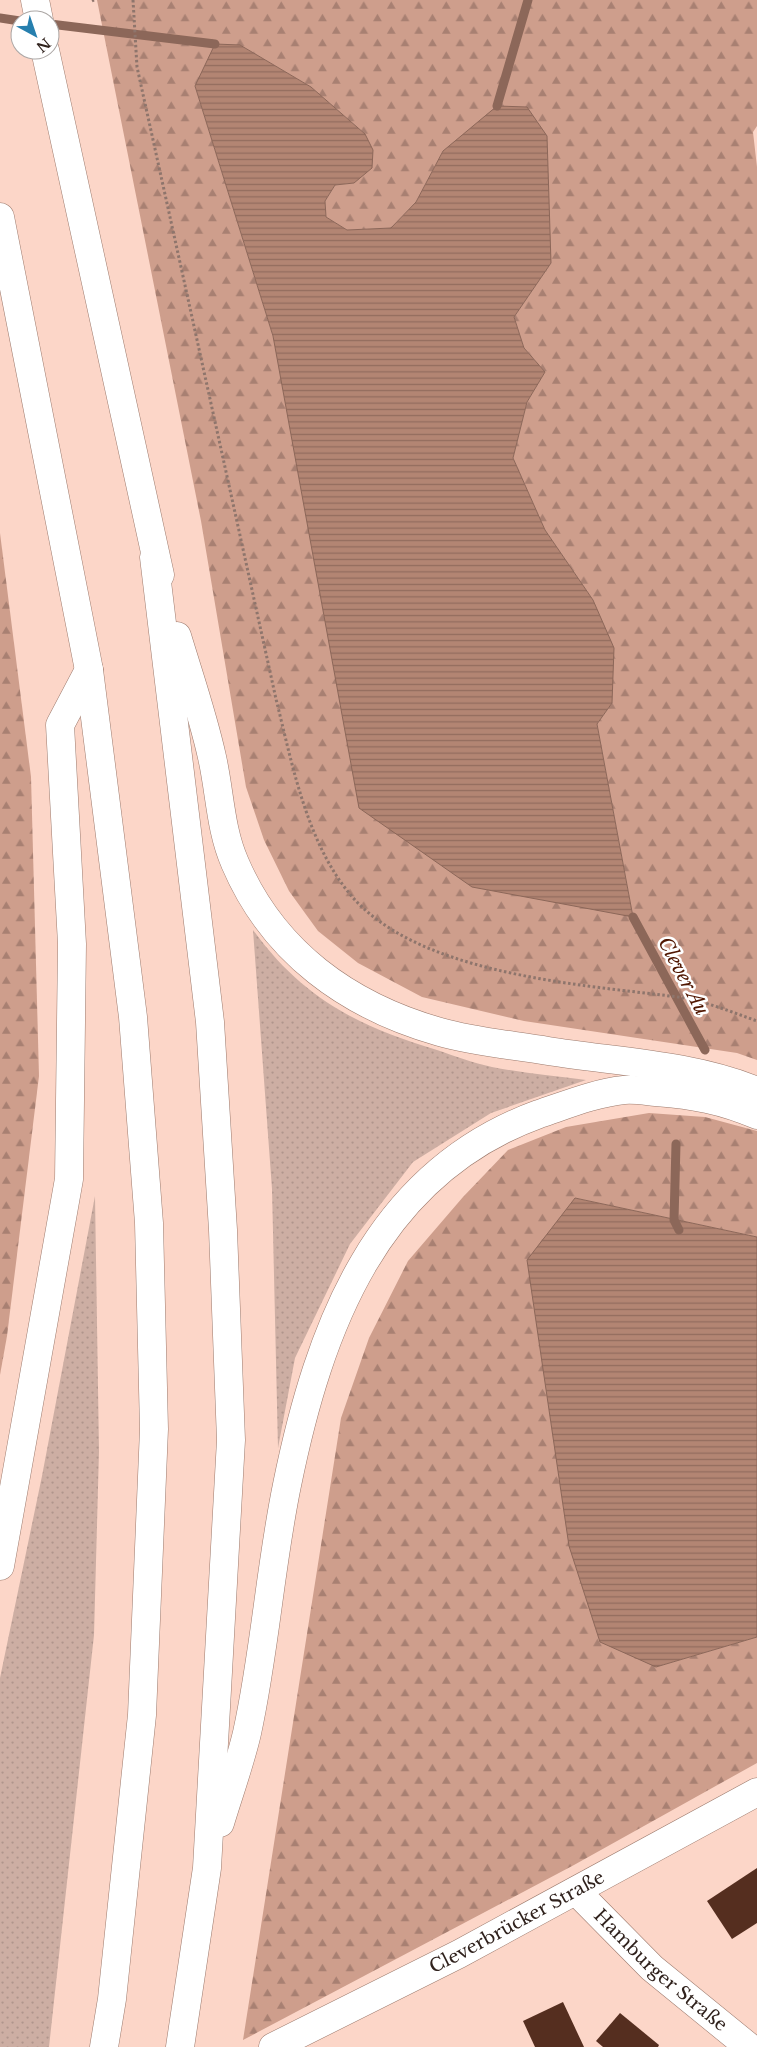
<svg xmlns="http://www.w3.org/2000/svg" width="757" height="2047" font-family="'Libre Baskerville',serif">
	<defs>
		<pattern id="grass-dots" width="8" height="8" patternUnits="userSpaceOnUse" patternTransform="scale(1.25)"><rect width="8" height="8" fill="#cdaea3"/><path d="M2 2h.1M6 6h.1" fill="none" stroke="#b0958c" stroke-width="1.8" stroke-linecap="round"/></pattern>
		<pattern id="forest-firs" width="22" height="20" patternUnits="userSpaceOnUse" patternTransform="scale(1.25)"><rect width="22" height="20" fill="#ce9e8c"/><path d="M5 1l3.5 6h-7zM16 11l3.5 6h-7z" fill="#a88072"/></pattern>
		<pattern id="water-rules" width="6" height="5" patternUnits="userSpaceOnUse" patternTransform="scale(1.25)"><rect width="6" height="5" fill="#b38573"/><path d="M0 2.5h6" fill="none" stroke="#926c5e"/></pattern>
	</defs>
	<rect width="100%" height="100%" fill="#fcd6c8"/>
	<g fill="url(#grass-dots)">
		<path d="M 253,930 C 303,999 358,1026 437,1050 C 455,1056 473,1063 492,1067 C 523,1073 555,1076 586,1080 L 491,1113 L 413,1162 L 350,1244 L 295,1358 L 278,1448 L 272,1189 Z"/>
		<polygon points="95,1196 99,1451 94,1635 49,2047 0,2047 0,1678 42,1476"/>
	</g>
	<g fill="url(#forest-firs)" fill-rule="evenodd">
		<path d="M 97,0 L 757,0 L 757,126 L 753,132 L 757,167 L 757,1060 L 737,1053 L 524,1021 L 422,997 L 358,963 L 318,931 L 289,891 L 264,840 L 246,787 L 201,521 ZM 240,45 L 311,87 L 365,134 L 354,183 L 335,185 L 325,201 L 326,217 L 347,230 L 391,228 L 416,202 L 443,151 L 551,263 L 514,317 L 524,348 L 545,372 L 527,402 L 513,458 L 545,530 L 593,600 L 612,703 L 597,724 L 633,917 L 273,336 L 195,86 Z"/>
		<polygon points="0,533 31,777 39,1076 7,1336 0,1375"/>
		<polygon points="649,1113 705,1117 757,1131 757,1237 575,1198 656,1667 757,1637 757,1763 574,1865 243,2040 341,1418 369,1338 408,1261 463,1197 508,1150 566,1127"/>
	</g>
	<g fill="url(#water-rules)" stroke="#8c6759">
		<polygon points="215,44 240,45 311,87 365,134 373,150 372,168 354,183 335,185 325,201 326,217 347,230 391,228 416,202 443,151 497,106 527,107 547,136 551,263 514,317 524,348 545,372 527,402 513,458 545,530 593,600 614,648 612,703 597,724 633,917 472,887 359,808 273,336 195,86"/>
		<polygon points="575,1198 757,1237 757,1637 656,1667 600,1642 569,1546 527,1260"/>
	</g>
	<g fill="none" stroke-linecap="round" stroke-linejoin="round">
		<g stroke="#8c6759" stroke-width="9">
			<polyline points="0,18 20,21"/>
			<polyline points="50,24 215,44"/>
			<polyline points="497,106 528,0"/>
			<polyline points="633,917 705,1050"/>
			<polyline points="676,1144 674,1220 679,1230"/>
		</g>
	</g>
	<g fill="#552e1f">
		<polygon points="757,1868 757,1923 732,1939 707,1901"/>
		<polygon points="563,2002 584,2047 535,2047 523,2021"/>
		<polygon points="620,2013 659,2045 658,2047 603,2047 596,2041"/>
	</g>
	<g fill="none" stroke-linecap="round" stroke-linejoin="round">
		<defs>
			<g id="street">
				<path id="s1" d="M 576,1891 L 652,1968 L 749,2047"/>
			</g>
			<g id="primary">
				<path id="s2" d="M 273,2047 L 459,1954 L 757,1792"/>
			</g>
			<g id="highway">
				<polyline points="35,0 39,20"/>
				<polyline points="45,50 160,575"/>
				<polyline points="0,217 89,670 133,1017 149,1223 154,1429 142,1715 112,1999 104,2047"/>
				<polyline points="154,557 210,1022 223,1230 231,1440 207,1868 180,2047"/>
				<path d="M 177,636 C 189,676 203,716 212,757 C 220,792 220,829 235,863 C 273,952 348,1006 440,1032 C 475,1042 513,1045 548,1051 C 617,1062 691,1064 757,1091"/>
				<polyline points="0,1566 69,1179 72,944 60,725 89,670"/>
				<path d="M 220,1823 C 229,1793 240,1763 247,1733 C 265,1651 270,1567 287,1485 C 319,1328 376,1173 539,1114 C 566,1105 595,1093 624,1090 C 634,1089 646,1091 656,1092 C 694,1095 722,1100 757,1115"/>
			</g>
		</defs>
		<use href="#street" stroke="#9c7a6d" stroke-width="29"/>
		<use href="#primary" stroke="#9c7a6d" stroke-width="29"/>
		<use href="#highway" stroke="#9c7a6d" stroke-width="29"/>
		<g stroke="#8e756c" stroke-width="3" stroke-dasharray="2.5 2.5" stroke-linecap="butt">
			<path d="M 133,0 L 137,67 L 276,699 C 292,763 306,840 349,893 C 414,973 573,984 670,996 C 700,999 729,1011 757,1021"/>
			<polyline points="92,1 94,0"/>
		</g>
		<use href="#street" stroke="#fff" stroke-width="28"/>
		<use href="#primary" stroke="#fff" stroke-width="28"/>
		<use href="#highway" stroke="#fff" stroke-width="28"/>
	</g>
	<g text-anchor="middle" stroke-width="5" stroke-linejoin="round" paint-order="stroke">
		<g font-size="18" fill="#30221d" stroke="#fff">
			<text dy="6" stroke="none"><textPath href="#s2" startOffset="274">Cleverbrücker Straße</textPath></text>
			<text dy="6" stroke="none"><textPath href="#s1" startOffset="116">Hamburger Straße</textPath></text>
		</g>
		<g font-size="19" font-style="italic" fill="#501600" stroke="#fff">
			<text transform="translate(684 976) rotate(62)" y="7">Clever Au</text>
		</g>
	</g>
	<g transform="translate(35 35) rotate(140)"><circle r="24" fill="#ffffff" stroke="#aca7a5"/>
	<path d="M0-4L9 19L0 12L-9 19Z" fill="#267fae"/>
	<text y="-8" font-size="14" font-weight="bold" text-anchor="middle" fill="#30221d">N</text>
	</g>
</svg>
